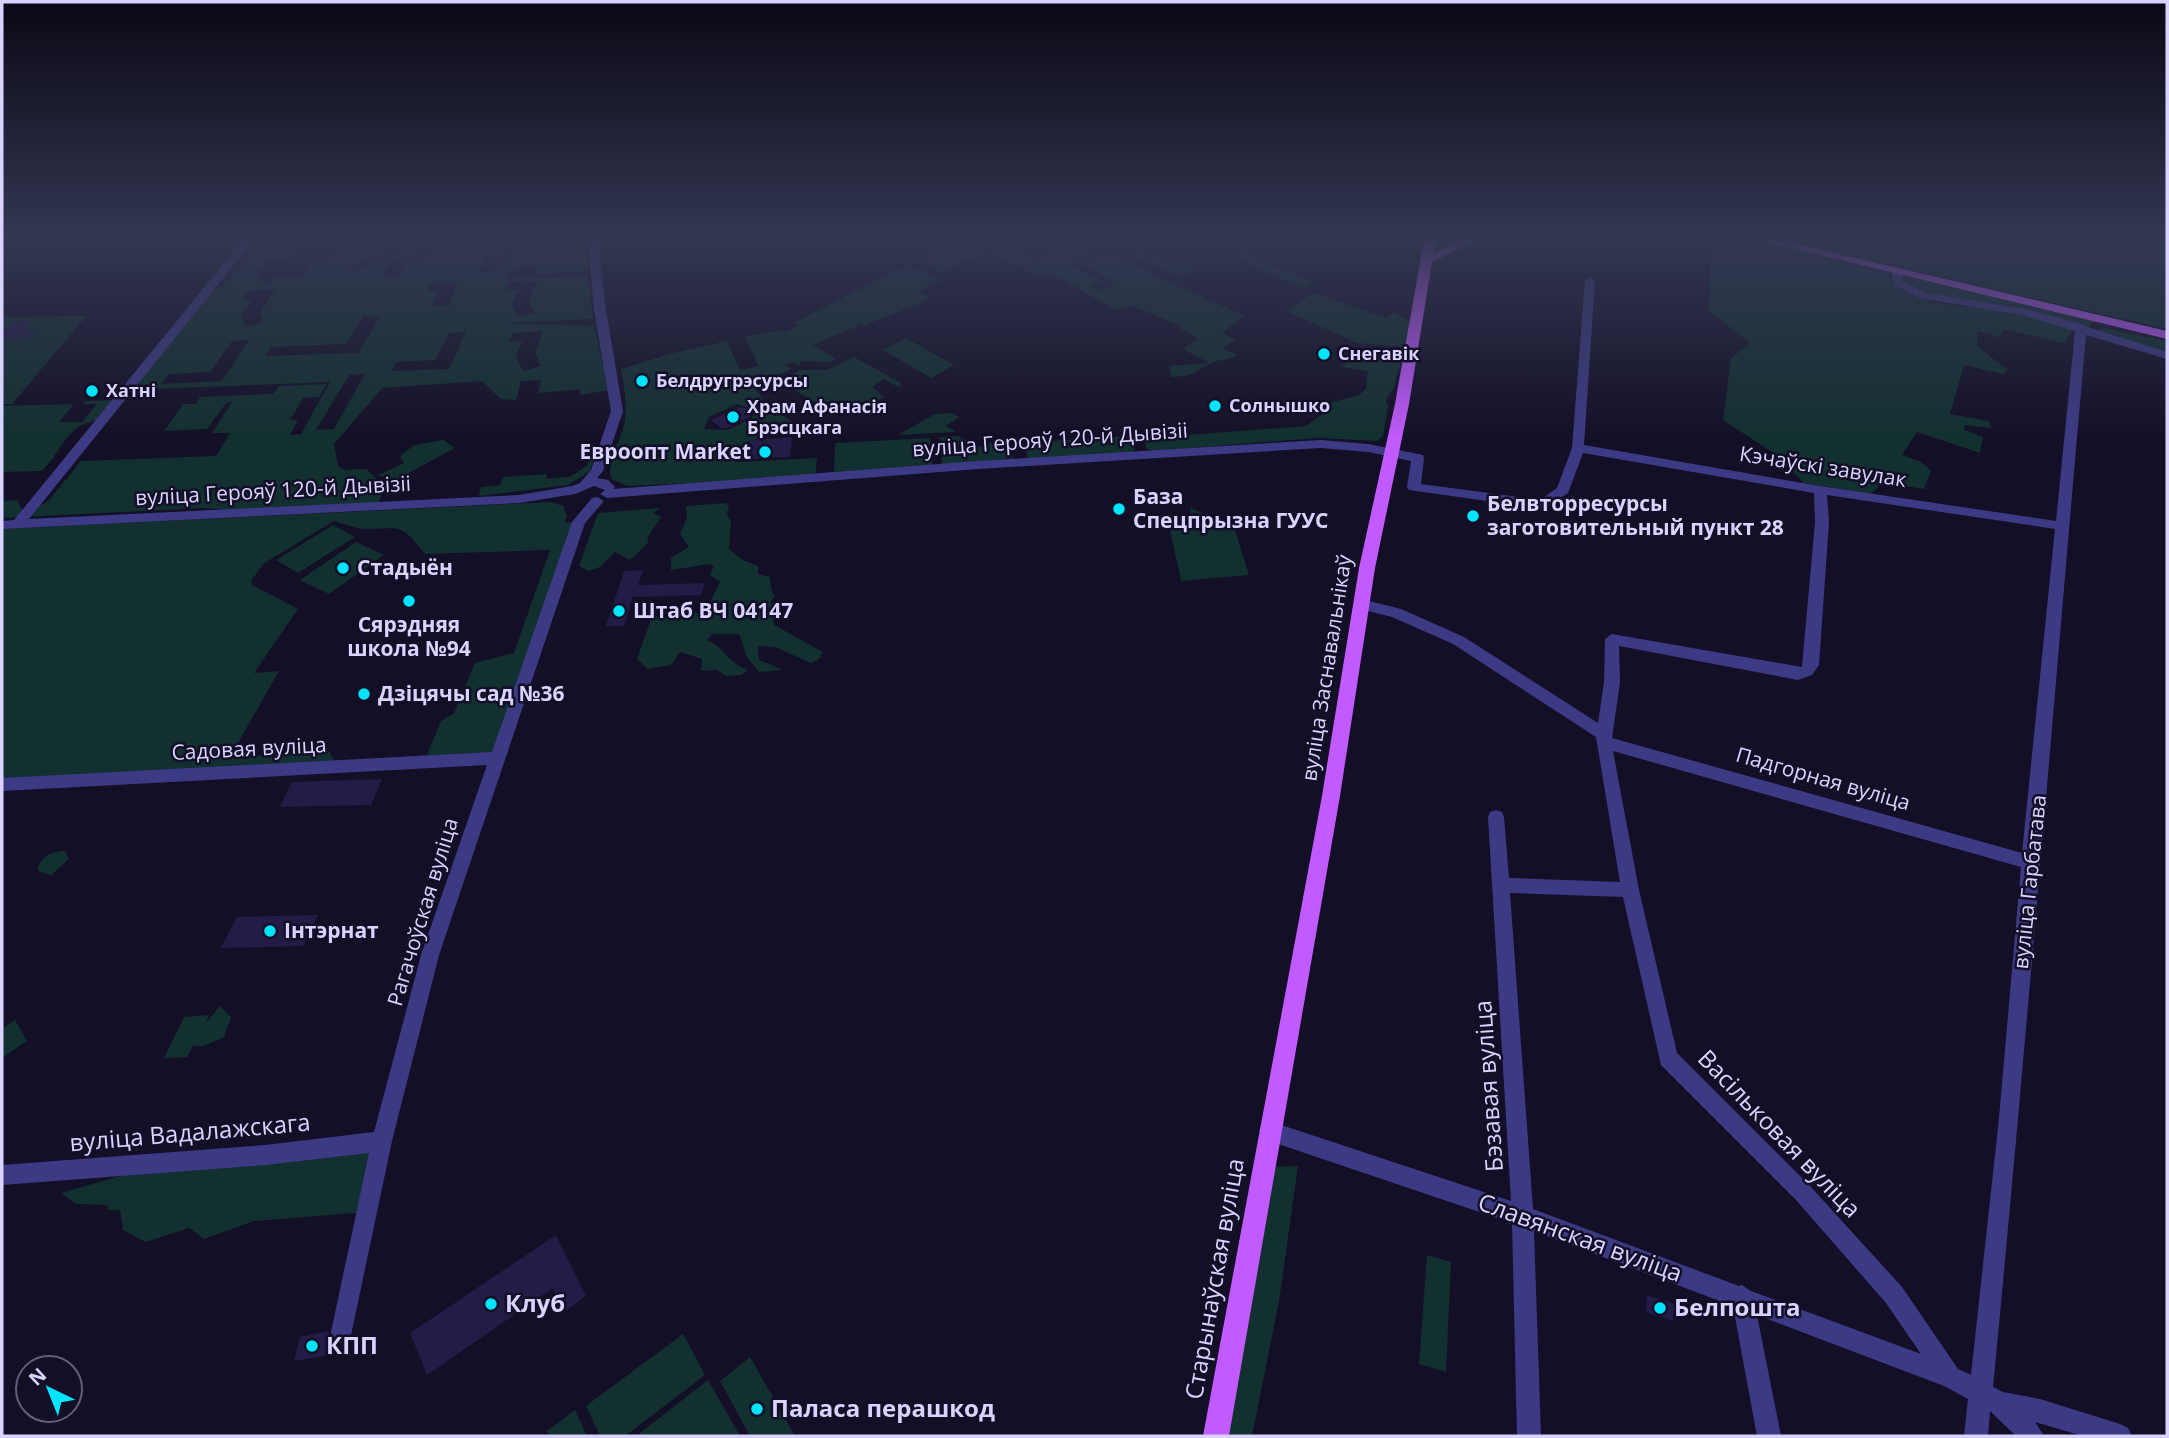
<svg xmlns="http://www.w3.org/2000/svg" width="2169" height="1438" font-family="'Open Sans',sans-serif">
	<rect width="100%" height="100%" fill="#130f26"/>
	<g fill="#12302f" fill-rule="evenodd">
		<path d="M 258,240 L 262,240 L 225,285 L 259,249 L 306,247 L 280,260 L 270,260 L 257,275 L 265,276 L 260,283 L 268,283 L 274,276 L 303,275 L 310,265 L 335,255 L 346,240 L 389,240 L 380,253 L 348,267 L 352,272 L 403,252 L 410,240 L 421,240 L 414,253 L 389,263 L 383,275 L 399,275 L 404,266 L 428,256 L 436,240 L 512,240 L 506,250 L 486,259 L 479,272 L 494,272 C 503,257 519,256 528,240 L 584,240 L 589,267 L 586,271 L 535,274 L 537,266 L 517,267 L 506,277 L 588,277 L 593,319 L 504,323 L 594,326 L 609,390 L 580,395 L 580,389 L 538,393 L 541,380 L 521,381 L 516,400 L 501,399 L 482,381 L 382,388 L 334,444 L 338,466 L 345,470 L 366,469 L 385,487 L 379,502 L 237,511 L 204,508 L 2,518 L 2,501 L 18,500 L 24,517 L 49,500 L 81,461 L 216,456 L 230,433 L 212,433 L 232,402 L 226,403 L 207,429 L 164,431 L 183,404 L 196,404 L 200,397 L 273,394 L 279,386 L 327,384 L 319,397 L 303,398 L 290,420 L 298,420 L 290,435 L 301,434 L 330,382 L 125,390 L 210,289 L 223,286 ZM 537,281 L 529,301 L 535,313 L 518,317 L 512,304 L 518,290 L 506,290 L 509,282 ZM 458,282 L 449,305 L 432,306 L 438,291 L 426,292 L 429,284 ZM 275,290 L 260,313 L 263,322 L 246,327 L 241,315 L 252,300 L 241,300 L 246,291 ZM 363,316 L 380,317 L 358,353 L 265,356 L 271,347 L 346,344 ZM 543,331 L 535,354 L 541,366 L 523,371 L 516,357 L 522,341 L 509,342 L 513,333 ZM 466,332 L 449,369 L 392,371 L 396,362 L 435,360 L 449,333 ZM 249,340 L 222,381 L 161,384 L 168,374 L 210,372 L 232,341 ZM 365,374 L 334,429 L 316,430 L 349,375 Z"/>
		<polygon points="956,240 1006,240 942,273 918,261"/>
		<path d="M 1024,240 L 1078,240 L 1096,249 L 1071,266 L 1101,280 L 1092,286 L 1103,291 L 1116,283 L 1081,265 L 1108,253 L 1244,316 L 1222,333 L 1235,340 L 1223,348 L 1237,355 C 1228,361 1218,359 1209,364 C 1191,373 1196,376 1172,377 L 1169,366 L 1209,363 L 1183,349 L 1198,338 L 1182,330 L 1179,325 L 1132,306 L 1116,310 L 1053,275 L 1039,277 L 991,253 L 1015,241 L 1032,249 L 1023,254 L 1034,260 L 1049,252 Z"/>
		<path d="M 1711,240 L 1755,240 L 1888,273 C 1899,310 1983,305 2016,312 C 2035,317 2054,324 2073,330 L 2064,343 L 2003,329 L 2000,337 L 1977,331 L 1978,347 L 2008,370 L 2003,374 L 1964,365 L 1950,414 L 1989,421 L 1992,428 L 1964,425 L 1965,430 L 1983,437 L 1980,453 L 1917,432 L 1902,455 L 1921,462 L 1931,471 L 1924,489 L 1883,482 L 1871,494 L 1804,483 L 1778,456 L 1723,420 L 1731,358 L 1750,343 L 1709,311 Z"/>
		<polygon points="1783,240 2167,240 2167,329"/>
		<path d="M 1139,252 C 1158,261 1180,258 1198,269 C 1176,283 1155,266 1135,255 Z"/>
		<polygon points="1241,252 1315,283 1304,289 1236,258"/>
		<path d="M 907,265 L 940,280 L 918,291 L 931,298 C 909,309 887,315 864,326 L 858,323 L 857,326 L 813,345 L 836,359 L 830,362 L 801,361 L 799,366 L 792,362 L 785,365 L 791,369 L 755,388 L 767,405 L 799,426 L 793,430 L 764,432 L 764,439 L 750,440 L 740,447 L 738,462 L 817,458 L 815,477 L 628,486 L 611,479 C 606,461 622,440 625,420 C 627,403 624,386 621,369 L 673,353 L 727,341 L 740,370 L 759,366 L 745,337 L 781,330 L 786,332 L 799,325 L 795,322 ZM 737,404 L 756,410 L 751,419 L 727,430 L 704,429 L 709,417 Z"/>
		<path d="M 1909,277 L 2094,320 L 2089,328 C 2066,321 2043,313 2019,308 C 1982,299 1933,306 1902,281 Z"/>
		<polygon points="1313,293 1387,318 1394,312 1410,321 1405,347 1357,343 1286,311"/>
		<polygon points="86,316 12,404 2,404 2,317"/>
		<polygon points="2103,328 2167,341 2167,355 2100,333 2098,331"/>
		<polygon points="906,338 954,365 931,378 883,350"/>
		<polygon points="1362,349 1402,356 1394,387 1386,400 1388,406 1383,436 1377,441 1318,438 1152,451 1146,448 1144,440 1147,438 1306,426 1330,409 1326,404 1359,395 1366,389 1368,371 1341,367"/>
		<polygon points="854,357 901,383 900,388 884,379 872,387 884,397 872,404 847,401 827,410 782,382 799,370 827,370"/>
		<path d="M 118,400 L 102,420 C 65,423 66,447 42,471 L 2,472 L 2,406 L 74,404 L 59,422 L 82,422 L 97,404 L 83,404 L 85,401 Z"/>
		<polygon points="952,413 959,417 946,426 956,432 898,435 935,414"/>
		<polygon points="959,436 979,447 990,443 1009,446 1013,458 942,465 940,437"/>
		<polygon points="1128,436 1133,439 1135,449 1131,453 1032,460 1027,457 1026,446 1034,442"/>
		<polygon points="930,438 932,465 834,472 835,443"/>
		<polygon points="443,440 455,448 394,481 378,475 404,463 400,456 414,445"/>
		<polygon points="600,445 589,472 568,485 479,496 481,487 500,485 503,477 547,474 546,479 569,477 587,466 592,446"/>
		<path d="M 551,502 L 563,506 L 567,516 L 565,523 L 579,522 L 495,754 L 2,781 L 2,529 ZM 334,521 C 344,524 357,529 367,529 C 404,529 399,522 425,554 L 550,550 L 514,653 L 475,663 L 454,713 L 441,721 L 427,755 L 335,762 L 329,751 L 230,757 L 279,671 L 254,673 L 298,609 L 252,585 L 251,581 L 263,564 Z"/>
		<path d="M 725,503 L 729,506 L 727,514 L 731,521 L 729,549 L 741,559 L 758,566 L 758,574 L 770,577 L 771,589 L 775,596 L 771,601 L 774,625 L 823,652 L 819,659 L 811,663 L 775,647 L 758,646 L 759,660 L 783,670 L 759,672 L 747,657 L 739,634 L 713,634 L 707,640 C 728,650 724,660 748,670 L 741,675 L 726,676 L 717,670 L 701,671 L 702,659 L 680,652 L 671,665 L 648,669 L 637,659 L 652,616 L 667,616 L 680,608 L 704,615 L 720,582 L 710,575 L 714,566 L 709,564 L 671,570 L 671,558 L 689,547 L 680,534 L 687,518 L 686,506 Z"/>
		<polygon points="660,508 653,513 661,517 647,538 649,542 630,560 615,552 600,567 589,571 579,566 598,513"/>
		<polygon points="1191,508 1234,527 1249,575 1181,581 1170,530 1201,528 1199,517 1188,518"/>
		<polygon points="333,525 355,537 298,573 276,560"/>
		<polygon points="356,542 384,555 329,594 300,580"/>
		<path d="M 65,851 L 69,859 L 51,875 L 38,871 C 38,857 53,851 65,851 Z"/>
		<polygon points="220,1006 231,1017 224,1037 204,1046 193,1046 187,1057 164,1058 184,1017 209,1015 206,1023"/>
		<polygon points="15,1020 27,1041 2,1058 2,1029"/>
		<polygon points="369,1143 368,1212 254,1221 204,1239 189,1228 146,1242 123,1230 120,1210 107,1210 108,1205 76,1204 61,1193 124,1175"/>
		<polygon points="1298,1166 1279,1301 1252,1436 1224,1436 1272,1167"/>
		<polygon points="1427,1255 1451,1262 1446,1372 1419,1364"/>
		<polygon points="683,1334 705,1375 625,1436 600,1436 586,1406"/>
		<polygon points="750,1357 795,1436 750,1436 720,1381"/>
		<polygon points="708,1380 740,1436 636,1436"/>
		<polygon points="575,1410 587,1436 550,1436 547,1431"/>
	</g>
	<g fill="#241b47">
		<polygon points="15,321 31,321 22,330 36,329 28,338 2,339 2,331 7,330"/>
		<polygon points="740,407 749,409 750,416 732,426 722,429 711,420"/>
		<polygon points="792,437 790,457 738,460 740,447 750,440"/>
		<polygon points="643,570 638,585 705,583 701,595 633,597 624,626 606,626 624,571"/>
		<polygon points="382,779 371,805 280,807 292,782"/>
		<polygon points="318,915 303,946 221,948 237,917"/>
		<polygon points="556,1235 586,1296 564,1312 553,1288 427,1375 410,1333"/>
		<polygon points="1647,1295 1674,1304 1673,1321 1646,1312"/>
		<polygon points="329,1331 325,1356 294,1361 300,1337"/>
	</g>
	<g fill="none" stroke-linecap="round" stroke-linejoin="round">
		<g fill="#3d3a85" fill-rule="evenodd">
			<path d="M 243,240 L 254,240 L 29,519 L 519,495 L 572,486 L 580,483 L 591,470 L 611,411 L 594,310 L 588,240 L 598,240 L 606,310 L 623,411 L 603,471 L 597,478 L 608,480 L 615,487 L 613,489 L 978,461 L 1321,440 L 1368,444 L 1423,455 L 1424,458 L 1421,484 L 1540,500 L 1557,488 L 1572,448 L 1585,280 L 1590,277 L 1595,280 L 1584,445 L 1820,486 L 2056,521 L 2075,331 L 2023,315 L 1919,298 L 1894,285 L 1892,272 L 1901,270 L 1903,281 L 1926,293 L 2025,309 L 2085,325 L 2087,327 L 2167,352 L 2167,359 L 2086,335 C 2055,685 2027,1036 1993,1387 L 2003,1392 L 2040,1399 L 2120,1424 L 2128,1428 L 2132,1436 L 2083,1436 L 2035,1422 L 2044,1436 L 2016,1436 L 1990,1411 L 1988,1436 L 1964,1436 L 1968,1399 L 1944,1386 L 1757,1315 L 1781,1436 L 1757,1436 L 1733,1306 L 1534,1231 L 1541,1436 L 1517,1436 L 1512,1223 L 1269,1141 L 1262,1138 L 1259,1131 L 1262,1124 L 1269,1121 L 1511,1201 L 1488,817 L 1490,812 L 1496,810 L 1502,812 L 1504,817 L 1509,878 L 1620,882 L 1596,737 L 1453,644 L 1392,617 L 1356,608 L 1354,604 L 1356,600 L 1361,599 L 1401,609 L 1464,637 L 1598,723 L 1604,682 L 1605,639 L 1612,634 L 1802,667 L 1815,522 L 1814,493 L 1583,453 L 1568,493 L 1543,509 L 1409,490 L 1407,487 L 1411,461 L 1368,452 L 1321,448 L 978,469 L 607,498 L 600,494 L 605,490 L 594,486 L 575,494 L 519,503 L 2,529 L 2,521 L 14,520 ZM 1827,495 L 2055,529 L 2022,853 L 1612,738 L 1620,682 L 1619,646 L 1798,680 L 1812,675 L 1819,665 L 1829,522 ZM 1613,751 L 2021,867 L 1999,1118 L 1971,1375 L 1958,1369 L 1902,1287 L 1810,1186 L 1677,1053 L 1639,890 ZM 1510,893 L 1623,897 L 1661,1065 L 1796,1200 L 1886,1303 L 1921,1354 L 1751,1291 L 1742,1285 L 1739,1286 L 1533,1209 Z"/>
			<polygon points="597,497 604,501 585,523 439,955 392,1141 350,1340 342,1343 334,1340 331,1332 369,1153 265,1165 2,1185 2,1165 265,1145 374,1132 421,955 487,765 2,791 2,778 492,752 572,522 592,498"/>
		</g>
		<g fill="#c25bff" fill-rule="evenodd">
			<polygon points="1424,240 1436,240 1434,253 1460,240 1476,240 1432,262 1409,404 1375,568 1340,796 1229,1436 1203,1436 1322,796 1359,568 1395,404"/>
			<polygon points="1758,240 1779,240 2167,331 2167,339"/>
		</g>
	</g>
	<linearGradient id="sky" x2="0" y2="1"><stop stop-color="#0a0815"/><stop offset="0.54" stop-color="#333752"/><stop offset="1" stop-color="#333752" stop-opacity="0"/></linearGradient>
	<rect width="2169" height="441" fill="url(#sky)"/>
	<g fill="#00e5ff" stroke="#130f26" stroke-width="2.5">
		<circle cx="1324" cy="354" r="7"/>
		<circle cx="642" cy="381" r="7"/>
		<circle cx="92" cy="391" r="7"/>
		<circle cx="1215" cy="406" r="7"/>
		<circle cx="733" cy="417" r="7"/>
		<circle cx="765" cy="452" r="7"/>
		<circle cx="1119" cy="509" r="7"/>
		<circle cx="1473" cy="516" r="7"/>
		<circle cx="343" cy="568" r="7"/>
		<circle cx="409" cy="601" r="7"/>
		<circle cx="619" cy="611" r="7"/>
		<circle cx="364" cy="694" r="7"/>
		<circle cx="270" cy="931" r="7"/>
		<circle cx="491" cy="1304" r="7"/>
		<circle cx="1660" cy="1308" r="7"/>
		<circle cx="312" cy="1346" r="7"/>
		<circle cx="757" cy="1409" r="7"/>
	</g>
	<g text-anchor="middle" stroke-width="5" stroke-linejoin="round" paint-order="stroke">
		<g font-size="18" font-weight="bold" fill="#d9d4ff" stroke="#130f26" text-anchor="start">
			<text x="1338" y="360">Снегавік</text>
			<text x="656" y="387">Белдругрэсурсы</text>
			<text x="106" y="397">Хатні</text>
			<text x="1229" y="412">Солнышко</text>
			<text x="747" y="413">Храм Афанасія<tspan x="747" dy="21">Брэсцкага</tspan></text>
		</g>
		<g font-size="21" fill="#d9d4ff" stroke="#130f26">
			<text transform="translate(1050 440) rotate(-4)" y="7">вуліца Герояў 120-й Дывізіі</text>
			<text transform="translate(1823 467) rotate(9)" y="7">Кэчаўскі завулак</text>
			<text transform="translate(273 491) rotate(-3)" y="7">вуліца Герояў 120-й Дывізіі</text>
			<text transform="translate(1327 668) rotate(-81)" y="7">вуліца Заснавальнікаў</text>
			<text transform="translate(249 749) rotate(-3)" y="7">Садовая вуліца</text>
			<text transform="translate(1823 779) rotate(16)" y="7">Падгорная вуліца</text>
			<text transform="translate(2030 882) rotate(-84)" y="7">вуліца Гарбатава</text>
			<text transform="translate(423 912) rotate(-73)" y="7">Рагачоўская вуліца</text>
		</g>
		<g font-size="21" font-weight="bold" fill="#d9d4ff" stroke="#130f26" text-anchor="start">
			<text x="751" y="459" text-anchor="end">Евроопт Market</text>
			<text x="1133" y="504">База<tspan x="1133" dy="24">Спецпрызна ГУУС</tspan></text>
			<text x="1487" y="511">Белвторресурсы<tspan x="1487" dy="24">заготовительный пункт 28</tspan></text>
			<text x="357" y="575">Стадыён</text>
			<text x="633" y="618">Штаб ВЧ 04147</text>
			<text x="409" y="632" text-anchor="middle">Сярэдняя<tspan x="409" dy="24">школа №94</tspan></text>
			<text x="378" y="701">Дзіцячы сад №36</text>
			<text x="284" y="938">Інтэрнат</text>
		</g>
		<g font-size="24" fill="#d9d4ff" stroke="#130f26">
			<text transform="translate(1489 1086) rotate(-94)" y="8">Бэзавая вуліца</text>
			<text transform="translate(190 1133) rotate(-5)" y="8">вуліца Вадалажскага</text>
			<text transform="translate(1779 1134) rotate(46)" y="8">Васільковая вуліца</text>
			<text transform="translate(1580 1238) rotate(20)" y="8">Славянская вуліца</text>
			<text transform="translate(1215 1279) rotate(-80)" y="8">Старынаўская вуліца</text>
		</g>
		<g font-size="24" font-weight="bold" fill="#d9d4ff" stroke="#130f26" text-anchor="start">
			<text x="505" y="1312">Клуб</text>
			<text x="1674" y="1316">Белпошта</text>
			<text x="326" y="1354">КПП</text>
			<text x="771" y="1417">Паласа перашкод</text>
		</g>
	</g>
	<rect width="2169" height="1438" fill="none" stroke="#d9d4ff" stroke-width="7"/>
	<g transform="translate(49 1389) rotate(317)"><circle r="33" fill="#130f26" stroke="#625e7d" stroke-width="2"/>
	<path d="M0-5L12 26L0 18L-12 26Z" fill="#00e5ff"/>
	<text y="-10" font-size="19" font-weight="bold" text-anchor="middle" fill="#d9d4ff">N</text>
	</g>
</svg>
